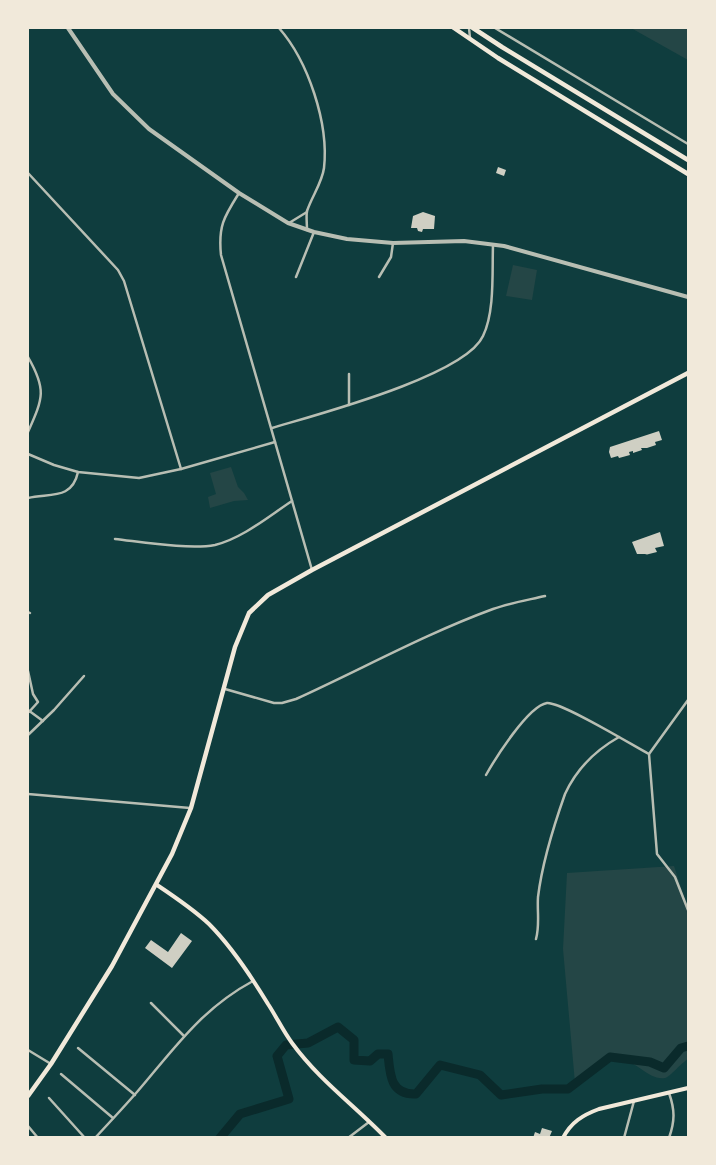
<svg xmlns="http://www.w3.org/2000/svg" width="716" height="1165" font-family="'PT Sans Narrow',sans-serif">
	<rect width="100%" height="100%" fill="#0f3d3e"/>
	<g fill="#244646">
		<polygon points="631,28 688,28 688,60"/>
		<polygon points="513,265 537,270 532,300 506,296"/>
		<polygon points="231,467 238,487 244,493 248,500 234,501 210,508 208,497 216,494 210,473"/>
		<path d="M 674,866 L 688,909 L 688,1059 C 681,1063 670,1077 665,1078 C 648,1081 635,1057 615,1060 C 599,1063 589,1078 575,1083 L 563,949 L 567,873 Z"/>
	</g>
	<g fill="none" stroke-linecap="round" stroke-linejoin="round">
		<path stroke="#0a2a2b" stroke-width="9" d="M 220,1138 L 240,1114 L 289,1099 L 277,1056 L 286,1045 L 308,1043 L 338,1027 L 354,1040 L 354,1060 L 370,1061 L 378,1054 L 388,1054 C 390,1074 390,1095 416,1094 L 440,1065 L 480,1075 L 501,1095 L 542,1089 L 568,1089 L 610,1057 L 650,1062 L 664,1068 L 681,1048 L 688,1046"/>
	</g>
	<g fill="#cfcfc3">
		<polygon points="498,167 506,170 504,176 496,173"/>
		<polygon points="423,212 435,216 434,229 423,229 422,232 418,231 417,228 411,228 413,216"/>
		<polygon points="659,431 662,440 655,442 656,445 647,448 641,448 642,450 633,453 633,451 629,452 630,455 619,458 618,456 611,458 609,452 610,447"/>
		<polygon points="660,532 664,546 655,548 657,552 645,555 647,554 637,554 632,542"/>
		<polygon points="181,933 192,941 172,968 145,948 151,940 168,952"/>
		<polygon points="542,1128 552,1131 549,1138 533,1138 535,1132 540,1134"/>
	</g>
	<g fill="none" stroke-linecap="round" stroke-linejoin="round">
		<g stroke="#b8beb3" stroke-width="2.5">
			<path d="M 279,28 C 308,61 329,123 324,168 C 322,183 312,196 307,211 C 306,216 307,224 307,230"/>
			<polyline points="469,28 470,38"/>
			<polyline points="495,28 688,144"/>
			<polyline points="28,173 118,270 124,281 181,469"/>
			<path d="M 239,193 C 224,217 218,226 221,255 L 312,570"/>
			<polyline points="289,223 307,212"/>
			<polyline points="296,277 314,232"/>
			<polyline points="379,277 391,257 393,243"/>
			<path d="M 28,357 C 47,390 43,398 28,432"/>
			<polyline points="349,405 349,374"/>
			<path d="M 272,428 C 315,415 465,376 483,336 C 495,311 492,272 493,245"/>
			<polyline points="28,454 54,465 78,472 139,478 181,469 275,442"/>
			<path d="M 28,498 C 50,493 72,500 78,472"/>
			<path d="M 115,539 C 142,542 190,550 215,545 C 243,538 269,516 292,501"/>
			<polyline points="28,612 30,613"/>
			<polyline points="28,671 33,694 38,702 29,712"/>
			<path d="M 225,689 L 274,703 L 282,703 L 296,699 C 362,669 425,634 493,609 C 510,603 528,600 545,596"/>
			<polyline points="688,700 649,754 657,854 675,877 688,910"/>
			<polyline points="28,710 43,721"/>
			<polyline points="28,735 54,710 84,676"/>
			<path d="M 486,775 C 495,759 528,706 547,703 C 562,702 632,745 649,754"/>
			<polyline points="28,794 190,808"/>
			<path d="M 536,939 C 540,925 537,911 538,897 C 542,864 554,825 565,794 C 576,770 596,750 619,737"/>
			<polyline points="151,1003 184,1036"/>
			<polyline points="78,1048 135,1095"/>
			<polyline points="28,1050 51,1064"/>
			<polyline points="61,1074 113,1118"/>
			<path d="M 669,1093 C 675,1110 675,1121 669,1138"/>
			<polyline points="49,1098 85,1138"/>
			<polyline points="28,1126 38,1138"/>
			<path d="M 95,1138 C 109,1123 123,1108 137,1092 C 174,1049 201,1009 253,981"/>
			<polyline points="348,1138 369,1122"/>
			<polyline points="624,1138 634,1101"/>
		</g>
		<polyline stroke="#b8beb3" stroke-width="4" points="68,28 113,94 149,129 239,193 288,223 314,232 347,239 393,243 464,241 504,246 688,297"/>
		<g stroke="#f1e9da" stroke-width="4">
			<path d="M 157,885 C 175,897 193,909 209,924 C 232,947 251,976 268,1004 C 276,1016 283,1031 292,1043 C 319,1080 354,1105 386,1138"/>
			<path d="M 563,1138 C 571,1122 583,1115 599,1109 L 688,1088"/>
		</g>
		<polyline stroke="#f1e9da" stroke-width="4.5" points="28,1096 51,1064 112,966 172,854 191,808 235,647 249,613 268,595 312,570 688,373"/>
		<g stroke="#f1e9da" stroke-width="4.5">
			<polyline points="454,28 498,58 688,174"/>
			<polyline points="473,28 502,47 688,160"/>
		</g>
	</g>
	<rect width="716" height="1165" fill="none" stroke="#f1e9da" stroke-width="58"/>
</svg>
